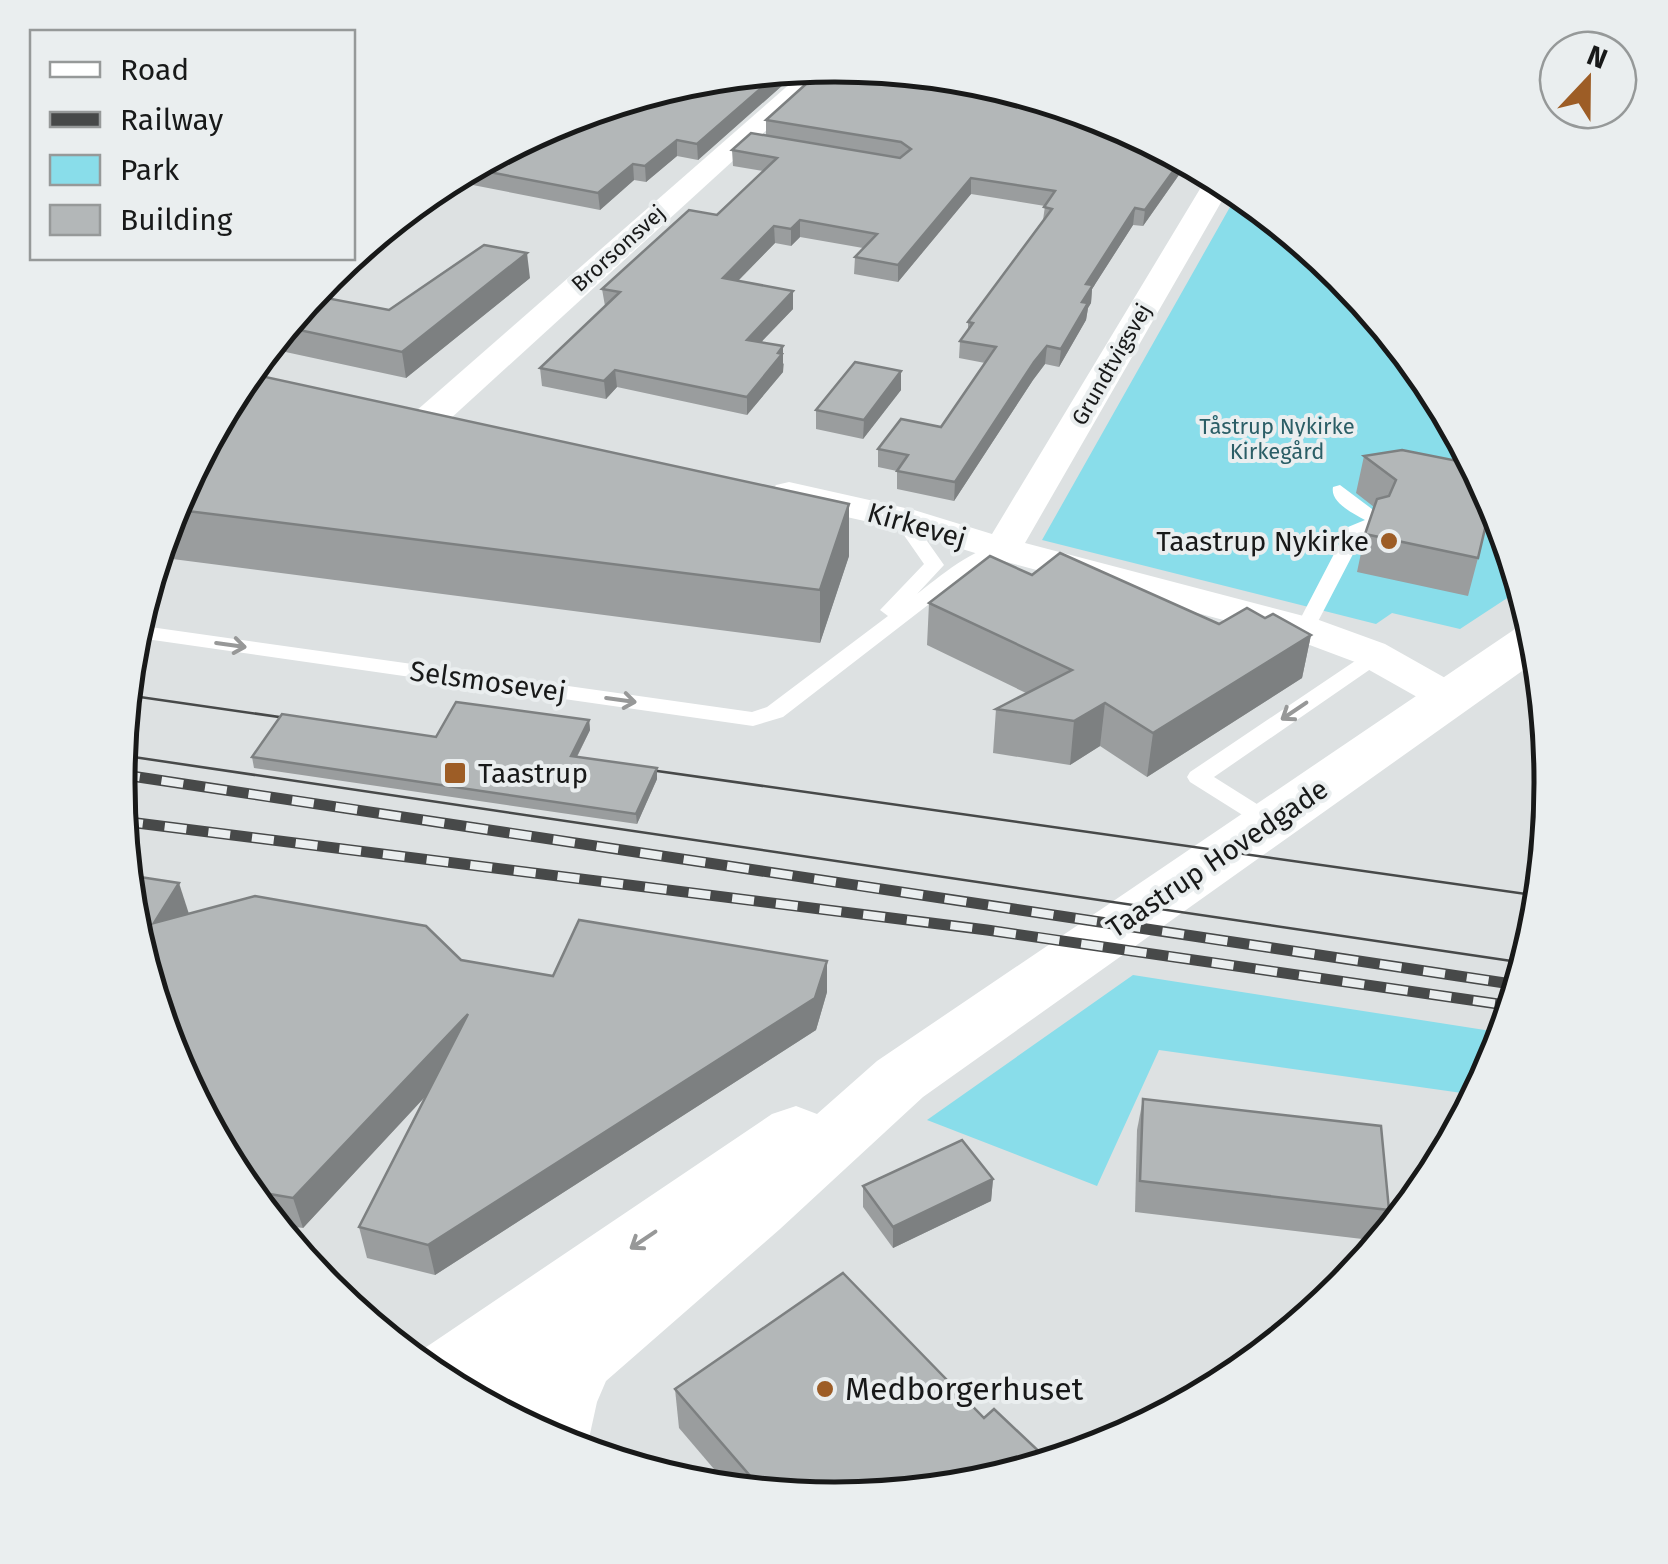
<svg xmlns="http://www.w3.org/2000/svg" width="1668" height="1564" font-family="'Fira Sans',sans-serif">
	<rect width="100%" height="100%" fill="#dde1e2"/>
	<g fill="#89ddea">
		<polygon points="1239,191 1341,275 1430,384 1497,508 1521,589 1460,629 1392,613 1376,624 1042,540"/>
		<polygon points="1133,975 1504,1033 1496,1057 1476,1095 1159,1050 1097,1186 927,1120"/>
	</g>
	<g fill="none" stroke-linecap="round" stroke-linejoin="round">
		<g fill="#fff" fill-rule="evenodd">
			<path d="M 1340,485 L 1384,518 L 1377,532 L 1364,533 L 1312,633 L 1298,633 L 1295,629 L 1348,527 L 1365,520 C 1352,513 1330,502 1333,487 Z"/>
			<path d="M 901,512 L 908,514 L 944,565 L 917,594 C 938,578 982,540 1009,545 L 1012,549 L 968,574 L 783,717 L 753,726 L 132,637 L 136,625 L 752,712 L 767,707 L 888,616 L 880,610 L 924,564 L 892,518 Z"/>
			<polygon points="1370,647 1380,653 1375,666 1214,777 1276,816 1280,821 1276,826 1260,826 1190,782 1187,777 1190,772 1358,659 1363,649"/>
		</g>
		<g fill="#fff" fill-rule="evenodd">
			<polygon points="838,65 426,441 413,444 400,441 395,433 400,425 809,67"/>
			<polygon points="1209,174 1231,185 1025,543 1319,620 1385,644 1463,688 1469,697 1463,706 1448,710 1433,706 1355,662 1291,638 988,557 891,527 776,501 770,493 776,485 789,482 914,510 992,534"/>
		</g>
		<path fill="#fff" fill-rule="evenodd" d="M 1532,624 L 1539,659 L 923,1097 L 780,1229 L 606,1381 L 597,1402 L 586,1452 C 529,1435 457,1395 410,1358 L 772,1114 L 796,1106 L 817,1114 L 877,1061 L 1518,627 Z"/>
		<g stroke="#474949" stroke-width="2.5">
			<polyline points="126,695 307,721"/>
			<polyline points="120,755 1525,963"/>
			<polyline points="629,767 1540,896"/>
		</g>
		<defs>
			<g id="rail">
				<polyline points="118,774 1518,985"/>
				<polyline points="121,821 987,930 1512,1006"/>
			</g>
		</defs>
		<use href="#rail" stroke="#474949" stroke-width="11"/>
		<use href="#rail" stroke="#eaeeef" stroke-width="8" stroke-dasharray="22" stroke-linecap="butt"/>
	</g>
	<g fill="#9a9d9e">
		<polygon points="802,68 698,160 677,156 646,182 634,180 600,210 447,180 560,119 695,79"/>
		<polygon points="766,120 1109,120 1188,162 1143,226 1133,225 1092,289 1091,303 1088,308 1086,320 1059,367 1045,364 1033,380 954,501 897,489 897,471 878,467 878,449 941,427 985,363 959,358 960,341 968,330 968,322 1043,220 1045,206 971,194 898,282 854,274 855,257 863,248 800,237 791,246 775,243 738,281 793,291 793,309 761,342 784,364 783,372 747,415 617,387 606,399 542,386 540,368 605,306 602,289 717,215 763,171 733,166 732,150 766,135"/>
		<polygon points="530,278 406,378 267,348 311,295 389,310"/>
		<polygon points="901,371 901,390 863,439 816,429 816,410"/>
		<polygon points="1364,456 1473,464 1478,558 1468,596 1357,572 1365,534 1374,507 1356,493"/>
		<polygon points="172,507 849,556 820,643 157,557"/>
		<polygon points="1032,575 1219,624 1265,618 1311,635 1302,678 1147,777 1100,746 1070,765 993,753 996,709 1026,693 927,645 929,603"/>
		<polygon points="1543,703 1547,740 1532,732 1541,705"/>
		<polygon points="589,720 590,730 577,757 657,768 657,779 637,824 254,768 252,757"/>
		<polygon points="189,914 553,976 827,961 827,992 816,1030 435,1275 367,1258 359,1227 425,1097 303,1228 273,1224 238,1180"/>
		<polygon points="1143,1099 1389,1210 1379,1241 1135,1212 1137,1130"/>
		<polygon points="993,1179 991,1201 893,1248 863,1207 863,1186"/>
		<polygon points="675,1389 984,1418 1048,1460 1048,1463 973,1485 833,1499 731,1489 679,1428"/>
	</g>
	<g fill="#7d8081">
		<polygon points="802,68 698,160 697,144 782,70"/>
		<polygon points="677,140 677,156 646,182 645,166"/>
		<polygon points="1182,159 1188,162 1143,226 1145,210"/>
		<polygon points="633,164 634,180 600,210 598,193"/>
		<polygon points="971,178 971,194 898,282 898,265"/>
		<polygon points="1135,208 1133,225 1092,289 1091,303 1088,308 1086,320 1059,367 1061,349 1086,284"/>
		<polygon points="800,220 800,237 791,246 791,229"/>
		<polygon points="774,226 775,243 724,295 723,278"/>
		<polygon points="527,253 530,278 406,378 402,352"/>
		<polygon points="793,291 793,309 747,357 747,340"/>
		<polygon points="783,346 783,372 747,415 747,397"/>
		<polygon points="1047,346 1045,364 1033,380 954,501 955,482 1034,362"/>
		<polygon points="615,370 617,387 606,399 604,381"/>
		<polygon points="901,371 901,390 863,439 864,420"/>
		<polygon points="849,504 849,556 820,643 820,590"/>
		<polygon points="1311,635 1302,678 1147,777 1153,733"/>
		<polygon points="1105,703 1100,746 1070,765 1074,721"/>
		<polygon points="589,720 590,730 572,766 571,756"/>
		<polygon points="657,768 657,779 637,824 636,814"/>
		<polygon points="179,883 189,914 154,923"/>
		<polygon points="827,961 827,992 816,1030 435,1275 428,1245"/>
		<polygon points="468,1014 473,1045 303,1228 293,1198"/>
		<polygon points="993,1179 991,1201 893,1248 893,1227"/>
	</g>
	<g fill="#b3b7b8" stroke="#7d8081" stroke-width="2.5">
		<polygon points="834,65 974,79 1109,120 1182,159 1145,210 1135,208 1086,284 1093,285 1082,302 1088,303 1061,349 1047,346 1034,362 955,482 897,471 908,455 878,449 901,419 941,427 996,347 960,341 973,323 968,322 1052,209 1044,207 1055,191 971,178 898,265 855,257 877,234 800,220 791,229 774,226 723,278 793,291 747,340 783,346 778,353 782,354 747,397 615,370 604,381 540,368 620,292 602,289 689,210 717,215 777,158 732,150 751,133 900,158 911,149 901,142 766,120 826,66"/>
		<polygon points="782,70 697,144 677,140 645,166 633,164 598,193 468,168 560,119 695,79"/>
		<polygon points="484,245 527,253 402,352 285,327 311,295 389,310"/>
		<polygon points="855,362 901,371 864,420 816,410"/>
		<polygon points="247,373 849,504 820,590 171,509 238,383"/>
		<polygon points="1402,450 1473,464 1492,499 1478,558 1365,534 1377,499 1389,496 1396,480 1364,456"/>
		<polygon points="1060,553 1219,624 1247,608 1265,618 1273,614 1311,635 1153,733 1105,703 1074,721 996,709 1072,670 929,603 990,556 1032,575"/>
		<polygon points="456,702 589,720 571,756 657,768 636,814 252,757 282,714 436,737"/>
		<polygon points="140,877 179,883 154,923 255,896 426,926 461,960 553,976 579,920 827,961 815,998 428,1245 359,1227 468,1014 293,1198 246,1190 238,1180 171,1056 131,921 128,894"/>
		<polygon points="1143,1099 1381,1126 1389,1210 1140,1181"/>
		<polygon points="962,1140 993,1179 893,1227 863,1186"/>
		<polygon points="843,1273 984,1418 994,1409 1048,1460 1043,1464 973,1485 833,1499 764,1492 675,1389"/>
	</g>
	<defs><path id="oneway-shaft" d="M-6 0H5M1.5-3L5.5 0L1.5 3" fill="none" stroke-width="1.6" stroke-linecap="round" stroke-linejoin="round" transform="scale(2.5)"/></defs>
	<g stroke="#979898">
		<use href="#oneway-shaft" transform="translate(231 645) rotate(8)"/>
		<use href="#oneway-shaft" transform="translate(621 700) rotate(8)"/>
		<use href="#oneway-shaft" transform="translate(1294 711) rotate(146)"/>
		<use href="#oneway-shaft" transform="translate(643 1240) rotate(146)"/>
	</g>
	<g fill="#9d5d26" stroke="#eaeeef" stroke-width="4">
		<circle cx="1389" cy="541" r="10"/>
		<rect x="443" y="761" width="24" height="24" rx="5"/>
		<circle cx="825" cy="1389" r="10"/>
	</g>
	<g text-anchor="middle" stroke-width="8" stroke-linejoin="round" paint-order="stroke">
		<g font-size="22" fill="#181919" stroke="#eaeeef">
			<text transform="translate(618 248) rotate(-42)" y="8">Brorsonsvej</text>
			<text transform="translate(1111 364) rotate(-60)" y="8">Grundtvigsvej</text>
		</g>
		<g font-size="22" fill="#2b5e66" stroke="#eaeeef">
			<text x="1277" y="434">Tåstrup Nykirke<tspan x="1277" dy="25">Kirkegård</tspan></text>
		</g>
		<g font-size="28" fill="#181919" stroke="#eaeeef">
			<text transform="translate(917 525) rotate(16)" y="10">Kirkevej</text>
			<text transform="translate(488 681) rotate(8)" y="10">Selsmosevej</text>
			<text transform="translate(1217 858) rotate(-34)" y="10">Taastrup Hovedgade</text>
		</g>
		<g font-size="28" fill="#181919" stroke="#eaeeef" text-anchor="end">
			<text x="1369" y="551">Taastrup Nykirke</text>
			<text x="478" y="783" text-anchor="start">Taastrup</text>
		</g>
		<g font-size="32" fill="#181919" stroke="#eaeeef" text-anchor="start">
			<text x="845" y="1400">Medborgerhuset</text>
		</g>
	</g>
	<path d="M0 0H1668V1564H0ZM834 82H835A699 699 0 0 1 1534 781V783A699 699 0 0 1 835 1482H834A699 699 0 0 1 135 783V781A699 699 0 0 1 834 82Z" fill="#eaeeef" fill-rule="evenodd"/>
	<path fill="none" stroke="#181919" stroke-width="5" d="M834 82H835A699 699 0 0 1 1534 781V783A699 699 0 0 1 835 1482H834A699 699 0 0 1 135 783V781A699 699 0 0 1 834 82Z"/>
	<rect x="30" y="30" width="325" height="230" fill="#eaeeef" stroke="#969999" stroke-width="2.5"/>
	<rect x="50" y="62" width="50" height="15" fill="#ffffff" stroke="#969999" stroke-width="2.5"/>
	<text x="120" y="80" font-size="30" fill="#181919">Road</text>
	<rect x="50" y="112" width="50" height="15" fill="#474949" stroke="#969999" stroke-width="2.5"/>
	<text x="120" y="130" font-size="30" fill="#181919">Railway</text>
	<rect x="50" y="155" width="50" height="30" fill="#89ddea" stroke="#969999" stroke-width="2.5"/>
	<text x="120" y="180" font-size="30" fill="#181919">Park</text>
	<rect x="50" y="205" width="50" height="30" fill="#b3b7b8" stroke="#969999" stroke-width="2.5"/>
	<text x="120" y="230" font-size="30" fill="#181919">Building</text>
	<g transform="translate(1588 80) rotate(22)"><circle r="48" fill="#eaeeef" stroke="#969999" stroke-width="2.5"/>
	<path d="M0-8L18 38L0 25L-18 38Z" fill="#9d5d26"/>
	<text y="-15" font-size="28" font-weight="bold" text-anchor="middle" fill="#181919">N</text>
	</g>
</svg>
